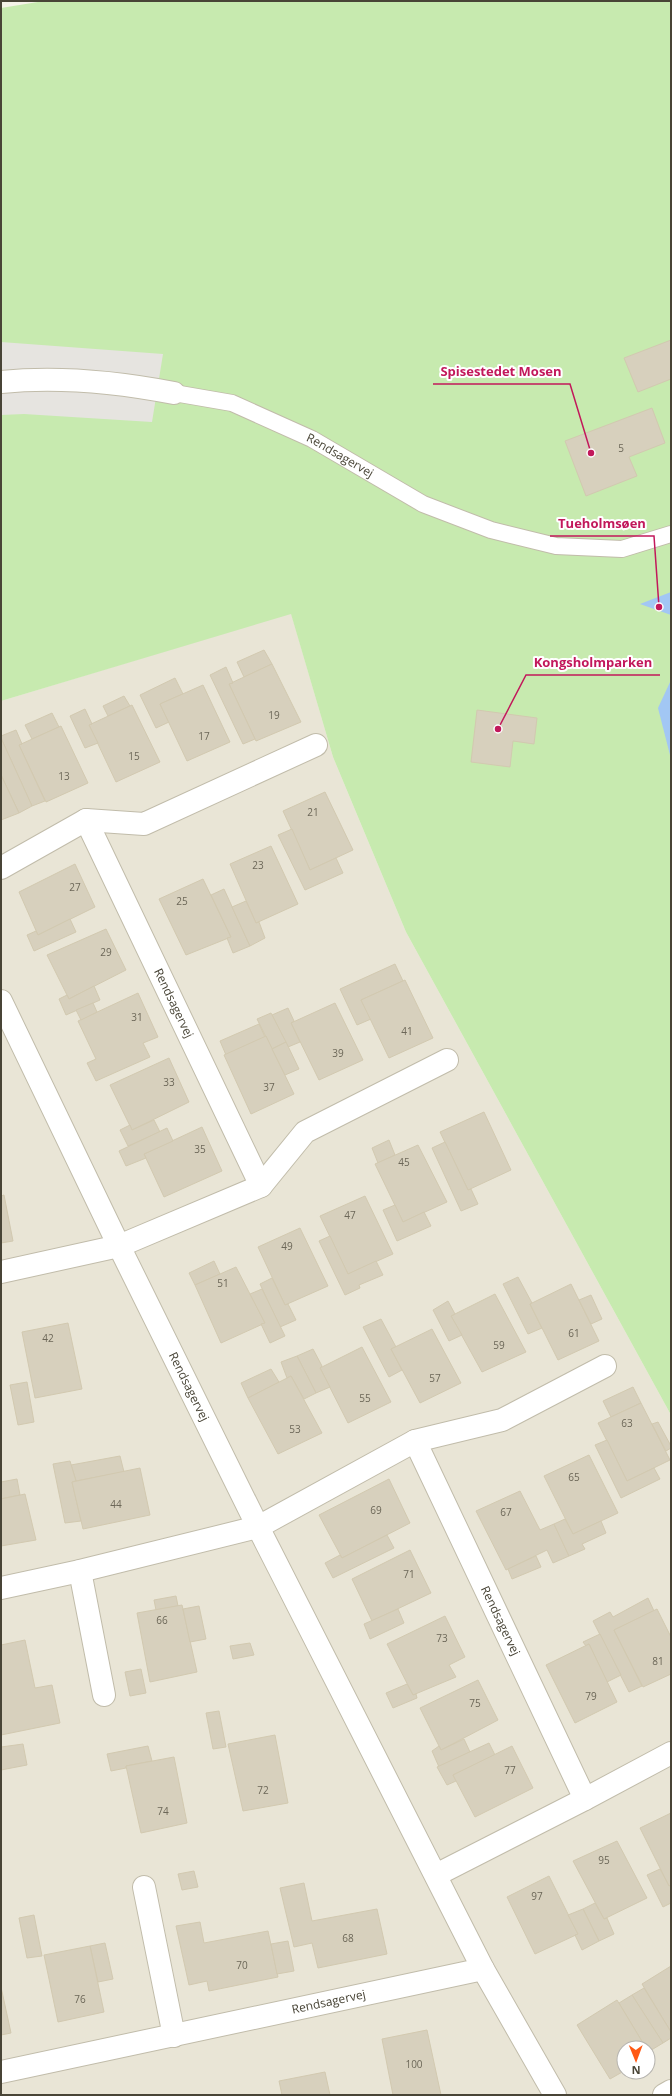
<svg xmlns="http://www.w3.org/2000/svg" width="672" height="2096" font-family="'Open Sans',sans-serif">
	<rect width="100%" height="100%" fill="#f5f3e8"/>
	<path fill="#e9e5d6" fill-rule="evenodd" d="M 291,613 L 333,757 L 406,932 L 671,1415 L 671,2095 L 1,2095 L 1,701 ZM 624,2048 L 648,2048 L 648,2072 L 624,2072 Z"/>
	<polygon fill="#c7eaaf" points="44,1 671,1 671,1415 406,932 333,757 291,614 1,701 1,8"/>
	<polygon fill="#e6e4e0" points="1,342 163,354 152,422 24,414 1,415"/>
	<g fill="#a2c7f4">
		<polygon points="671,592 671,615 640,604"/>
		<polygon points="671,680 671,759 658,708"/>
	</g>
	<g fill="#d7d0bd" stroke="#d2c9b0">
		<polygon points="671,340 671,379 638,392 624,358"/>
		<polygon points="652,408 665,443 629,457 637,476 586,496 565,441"/>
		<polygon points="264,650 272,664 244,677 237,662"/>
		<polygon points="272,664 301,722 256,741 229,684"/>
		<polygon points="226,667 233,683 229,684 255,739 243,744 210,675"/>
		<polygon points="175,678 183,694 160,704 169,722 156,728 140,695"/>
		<polygon points="203,685 230,742 187,761 160,704"/>
		<polygon points="124,696 130,706 108,716 103,706"/>
		<polygon points="132,705 160,762 116,782 89,725"/>
		<polygon points="85,709 92,724 89,725 98,743 85,748 70,716"/>
		<polygon points="477,710 537,718 534,744 513,741 510,767 471,762"/>
		<polygon points="52,713 59,727 32,739 25,725"/>
		<polygon points="61,726 88,783 46,802 19,745"/>
		<polygon points="16,730 22,744 19,745 45,801 32,806 1,738 1,736"/>
		<polygon points="1,738 32,806 19,813 1,775"/>
		<polygon points="1,775 19,813 1,820"/>
		<polygon points="325,792 353,850 310,870 283,811"/>
		<polygon points="292,829 310,870 336,858 343,873 305,890 278,835"/>
		<polygon points="271,846 298,904 256,923 230,864"/>
		<polygon points="75,864 95,907 38,935 19,892"/>
		<polygon points="203,879 231,937 186,955 159,899"/>
		<polygon points="224,889 250,946 233,953 227,938 231,937 211,895"/>
		<polygon points="246,901 256,923 259,922 265,938 250,946 232,907"/>
		<polygon points="70,919 76,932 34,951 27,935 36,931 38,935"/>
		<polygon points="106,929 126,970 69,999 47,955"/>
		<polygon points="395,964 403,981 361,1000 371,1019 357,1025 340,989"/>
		<polygon points="405,980 433,1038 389,1058 361,1000"/>
		<polygon points="94,986 100,1000 66,1015 59,999 67,995 69,999"/>
		<polygon points="138,993 158,1037 143,1043 150,1057 96,1081 87,1063 96,1059 78,1021"/>
		<polygon points="93,1003 97,1012 81,1020 76,1010"/>
		<polygon points="335,1003 363,1060 319,1080 291,1023"/>
		<polygon points="288,1008 294,1021 291,1023 300,1042 288,1047 272,1015"/>
		<polygon points="271,1013 286,1042 272,1049 257,1019"/>
		<polygon points="259,1024 265,1037 226,1055 220,1041"/>
		<polygon points="266,1036 294,1094 251,1114 224,1055"/>
		<polygon points="286,1042 299,1069 285,1075 272,1049"/>
		<polygon points="169,1058 189,1102 132,1130 110,1085"/>
		<polygon points="484,1112 511,1170 468,1190 440,1132"/>
		<polygon points="154,1120 160,1132 128,1146 120,1130 130,1125 132,1130"/>
		<polygon points="202,1127 222,1171 164,1197 144,1154"/>
		<polygon points="167,1128 173,1141 144,1154 146,1158 126,1166 119,1151"/>
		<polygon points="389,1140 395,1155 378,1163 372,1148"/>
		<polygon points="445,1142 468,1190 471,1189 478,1204 461,1211 432,1148"/>
		<polygon points="418,1145 447,1202 403,1222 375,1164"/>
		<polygon points="4,1195 13,1241 1,1243 1,1196"/>
		<polygon points="365,1196 393,1254 348,1274 320,1216"/>
		<polygon points="395,1205 403,1222 424,1212 431,1226 397,1241 383,1210"/>
		<polygon points="300,1228 328,1286 285,1305 258,1247"/>
		<polygon points="330,1236 348,1274 376,1261 383,1275 359,1285 360,1288 345,1295 319,1241"/>
		<polygon points="214,1261 220,1274 195,1285 189,1273"/>
		<polygon points="236,1267 265,1323 221,1343 195,1285"/>
		<polygon points="518,1277 532,1303 530,1304 542,1328 528,1334 503,1284"/>
		<polygon points="272,1278 285,1305 288,1304 296,1320 280,1327 260,1284"/>
		<polygon points="571,1284 599,1341 558,1360 530,1304"/>
		<polygon points="262,1289 285,1336 270,1343 261,1324 265,1323 250,1294"/>
		<polygon points="495,1294 526,1352 482,1372 451,1316"/>
		<polygon points="591,1295 602,1319 591,1324 579,1300"/>
		<polygon points="448,1301 455,1314 451,1316 462,1335 449,1341 433,1310"/>
		<polygon points="381,1319 396,1347 391,1349 402,1370 389,1377 363,1327"/>
		<polygon points="68,1323 82,1389 35,1398 22,1332"/>
		<polygon points="432,1329 461,1383 420,1403 391,1349"/>
		<polygon points="362,1347 391,1402 348,1423 320,1368"/>
		<polygon points="313,1349 322,1366 320,1368 330,1387 316,1393 297,1356"/>
		<polygon points="297,1356 316,1393 304,1399 291,1376 287,1378 281,1362"/>
		<polygon points="271,1369 279,1382 248,1398 241,1383"/>
		<polygon points="291,1376 322,1433 278,1454 248,1398"/>
		<polygon points="27,1382 34,1422 18,1425 10,1385"/>
		<polygon points="633,1387 641,1403 611,1417 603,1401"/>
		<polygon points="641,1403 670,1460 627,1481 598,1423"/>
		<polygon points="658,1422 671,1446 671,1448 666,1451 652,1424"/>
		<polygon points="607,1440 627,1481 654,1468 660,1479 621,1498 595,1445"/>
		<polygon points="589,1455 618,1513 573,1534 544,1476"/>
		<polygon points="120,1456 124,1472 76,1481 71,1465"/>
		<polygon points="70,1461 76,1481 72,1482 81,1521 65,1523 53,1464"/>
		<polygon points="140,1468 150,1515 83,1529 72,1482"/>
		<polygon points="17,1479 20,1495 1,1499 1,1482"/>
		<polygon points="389,1479 410,1523 342,1558 319,1515"/>
		<polygon points="520,1491 540,1530 554,1524 569,1556 553,1563 547,1550 506,1570 476,1511"/>
		<polygon points="25,1494 36,1540 1,1546 1,1499"/>
		<polygon points="565,1519 573,1534 601,1521 606,1533 582,1544 585,1549 569,1556 554,1524"/>
		<polygon points="387,1535 394,1548 333,1578 325,1563 340,1555 342,1558"/>
		<polygon points="410,1550 431,1593 372,1621 352,1579"/>
		<polygon points="536,1556 541,1567 512,1579 508,1569"/>
		<polygon points="176,1596 178,1606 156,1610 154,1600"/>
		<polygon points="648,1598 654,1611 614,1630 642,1686 629,1692 593,1621 610,1612 613,1617"/>
		<polygon points="182,1605 197,1672 150,1682 137,1613"/>
		<polygon points="199,1606 206,1639 190,1642 183,1609"/>
		<polygon points="398,1609 404,1623 370,1639 364,1624"/>
		<polygon points="657,1609 671,1637 671,1674 643,1687 614,1630"/>
		<polygon points="445,1616 465,1657 449,1665 456,1677 413,1695 387,1644"/>
		<polygon points="600,1634 621,1675 607,1682 589,1644 586,1646 583,1642"/>
		<polygon points="25,1640 35,1688 52,1685 60,1723 1,1735 1,1645"/>
		<polygon points="250,1643 254,1655 233,1659 230,1646"/>
		<polygon points="589,1644 617,1702 575,1723 546,1665"/>
		<polygon points="141,1669 146,1693 130,1696 125,1672"/>
		<polygon points="478,1680 498,1720 441,1750 420,1708"/>
		<polygon points="407,1684 413,1695 416,1694 417,1698 393,1708 386,1693"/>
		<polygon points="219,1711 226,1747 213,1749 206,1713"/>
		<polygon points="275,1735 288,1803 243,1811 228,1744"/>
		<polygon points="464,1739 470,1752 439,1767 432,1751 439,1746 441,1750"/>
		<polygon points="489,1743 495,1755 453,1775 456,1781 447,1785 437,1767"/>
		<polygon points="23,1744 27,1765 1,1770 1,1747"/>
		<polygon points="148,1746 152,1761 126,1766 126,1768 111,1771 107,1754"/>
		<polygon points="512,1746 533,1788 475,1817 453,1775"/>
		<polygon points="174,1757 187,1823 141,1833 126,1766"/>
		<polygon points="671,1813 671,1885 669,1886 640,1828"/>
		<polygon points="617,1841 647,1898 604,1919 573,1861"/>
		<polygon points="660,1869 669,1886 671,1885 671,1903 663,1907 647,1875"/>
		<polygon points="194,1871 198,1887 182,1890 178,1874"/>
		<polygon points="549,1876 578,1934 535,1954 507,1897"/>
		<polygon points="304,1883 312,1921 377,1909 387,1954 318,1968 312,1943 294,1947 280,1888"/>
		<polygon points="595,1903 604,1919 607,1918 614,1934 599,1941 583,1909"/>
		<polygon points="583,1909 599,1941 582,1950 575,1935 578,1934 568,1915"/>
		<polygon points="34,1915 42,1956 27,1958 19,1918"/>
		<polygon points="200,1922 204,1943 268,1931 278,1977 209,1991 207,1981 189,1985 176,1926"/>
		<polygon points="288,1941 294,1971 277,1974 271,1944"/>
		<polygon points="105,1943 113,1979 98,1982 90,1946"/>
		<polygon points="90,1946 104,2012 58,2022 44,1955"/>
		<polygon points="671,1966 671,2032 642,1984"/>
		<polygon points="1,1987 11,2033 1,2035"/>
		<polygon points="644,1988 671,2032 671,2038 663,2043 632,1995"/>
		<polygon points="632,1995 663,2043 648,2052 648,2048 646,2048 619,2003"/>
		<polygon points="617,2000 646,2048 624,2048 624,2071 610,2079 577,2025"/>
		<polygon points="427,2030 441,2095 393,2095 382,2039"/>
		<polygon points="325,2072 330,2095 282,2095 279,2081"/>
	</g>
	<g fill="none" stroke-linecap="round" stroke-linejoin="round">
		<defs>
			<g id="service">
				<path id="s1" d="M 174,393 L 232,403 L 312,439 L 423,504 L 491,530 L 556,546 L 622,549 L 671,534"/>
			</g>
			<g id="minor">
				<path d="M 1,382 C 59,376 117,382 174,393"/>
				<path id="s2" d="M 86,820 L 261,1186"/>
				<polyline points="1,868 86,820 144,824 316,745"/>
				<path id="s3" d="M 1,1001 L 119,1246 L 258,1527 L 483,1969 L 555,2095"/>
				<polyline points="1,1272 119,1246 261,1186 305,1132 447,1060"/>
				<path id="s4" d="M 415,1441 L 585,1799"/>
				<polyline points="80,1571 104,1695"/>
				<polyline points="1,1588 80,1571 258,1527 415,1441 502,1420 605,1366"/>
				<polyline points="436,1875 585,1799 671,1753"/>
				<polyline points="144,1887 174,2036"/>
				<path id="s5" d="M 1,2072 L 483,1969"/>
				<polyline points="664,2095 671,2091"/>
			</g>
		</defs>
		<use href="#service" stroke="#c1bcaa" stroke-width="18"/>
		<use href="#minor" stroke="#c1bcaa" stroke-width="24"/>
		<use href="#service" stroke="#fff" stroke-width="16"/>
		<use href="#minor" stroke="#fff" stroke-width="22"/>
	</g>
	<g text-anchor="middle" stroke-width="4" stroke-linejoin="round" paint-order="stroke">
		<g font-size="10" fill="#6c6758">
			<text x="621" y="452">5</text>
			<text x="274" y="719">19</text>
			<text x="204" y="740">17</text>
			<text x="134" y="760">15</text>
			<text x="64" y="780">13</text>
			<text x="313" y="816">21</text>
			<text x="258" y="869">23</text>
			<text x="75" y="891">27</text>
			<text x="182" y="905">25</text>
			<text x="106" y="956">29</text>
			<text x="137" y="1021">31</text>
			<text x="407" y="1035">41</text>
			<text x="338" y="1057">39</text>
			<text x="169" y="1086">33</text>
			<text x="269" y="1091">37</text>
			<text x="200" y="1153">35</text>
			<text x="404" y="1166">45</text>
			<text x="350" y="1219">47</text>
			<text x="287" y="1250">49</text>
			<text x="223" y="1287">51</text>
			<text x="574" y="1337">61</text>
			<text x="48" y="1342">42</text>
			<text x="499" y="1349">59</text>
			<text x="435" y="1382">57</text>
			<text x="365" y="1402">55</text>
			<text x="627" y="1427">63</text>
			<text x="295" y="1433">53</text>
			<text x="574" y="1481">65</text>
			<text x="116" y="1508">44</text>
			<text x="376" y="1514">69</text>
			<text x="506" y="1516">67</text>
			<text x="409" y="1578">71</text>
			<text x="162" y="1624">66</text>
			<text x="442" y="1642">73</text>
			<text x="658" y="1665">81</text>
			<text x="591" y="1700">79</text>
			<text x="475" y="1707">75</text>
			<text x="510" y="1774">77</text>
			<text x="263" y="1794">72</text>
			<text x="163" y="1815">74</text>
			<text x="604" y="1864">95</text>
			<text x="537" y="1900">97</text>
			<text x="348" y="1942">68</text>
			<text x="242" y="1969">70</text>
			<text x="80" y="2003">76</text>
			<text x="414" y="2068">100</text>
		</g>
		<g font-size="12" fill="#484436" stroke="#fff">
			<text dy="4" stroke="none"><textPath href="#s1" startOffset="179">Rendsagervej</textPath></text>
			<text dy="4" stroke="none"><textPath href="#s2" startOffset="203">Rendsagervej</textPath></text>
			<text dy="4" stroke="none"><textPath href="#s3" startOffset="429">Rendsagervej</textPath></text>
			<text dy="4" stroke="none"><textPath href="#s4" startOffset="199">Rendsagervej</textPath></text>
			<text dy="4" stroke="none"><textPath href="#s5" startOffset="335">Rendsagervej</textPath></text>
		</g>
	</g>
	<path fill="none" stroke="#c2185b" stroke-width="1.5" d="M591 453L570 384H433M659 607L654 536H550M498 729L526 675H660"/>
	<g fill="#c2185b" stroke="#fff" stroke-width="1.5">
		<circle cx="591" cy="453" r="4"/>
		<circle cx="659" cy="607" r="4"/>
		<circle cx="498" cy="729" r="4"/>
	</g>
	<g font-size="13" text-anchor="middle" font-weight="bold" fill="#c2185b" stroke="#fff" stroke-width="4" stroke-linejoin="round" paint-order="stroke">
		<text x="501" y="376">Spisestedet Mosen</text>
		<text x="602" y="528">Tueholmsøen</text>
		<text x="593" y="667">Kongsholmparken</text>
	</g>
	<rect width="672" height="2096" fill="none" stroke="#484436" stroke-width="4"/>
	<g transform="translate(636 2060) rotate(179)"><circle r="19" fill="#ffffff" stroke="#b6b4af"/>
	<path d="M0-3L7 15L0 10L-7 15Z" fill="#ff5914"/>
	<text y="-6" font-size="11" font-weight="bold" text-anchor="middle" fill="#484436">N</text>
	</g>
</svg>
